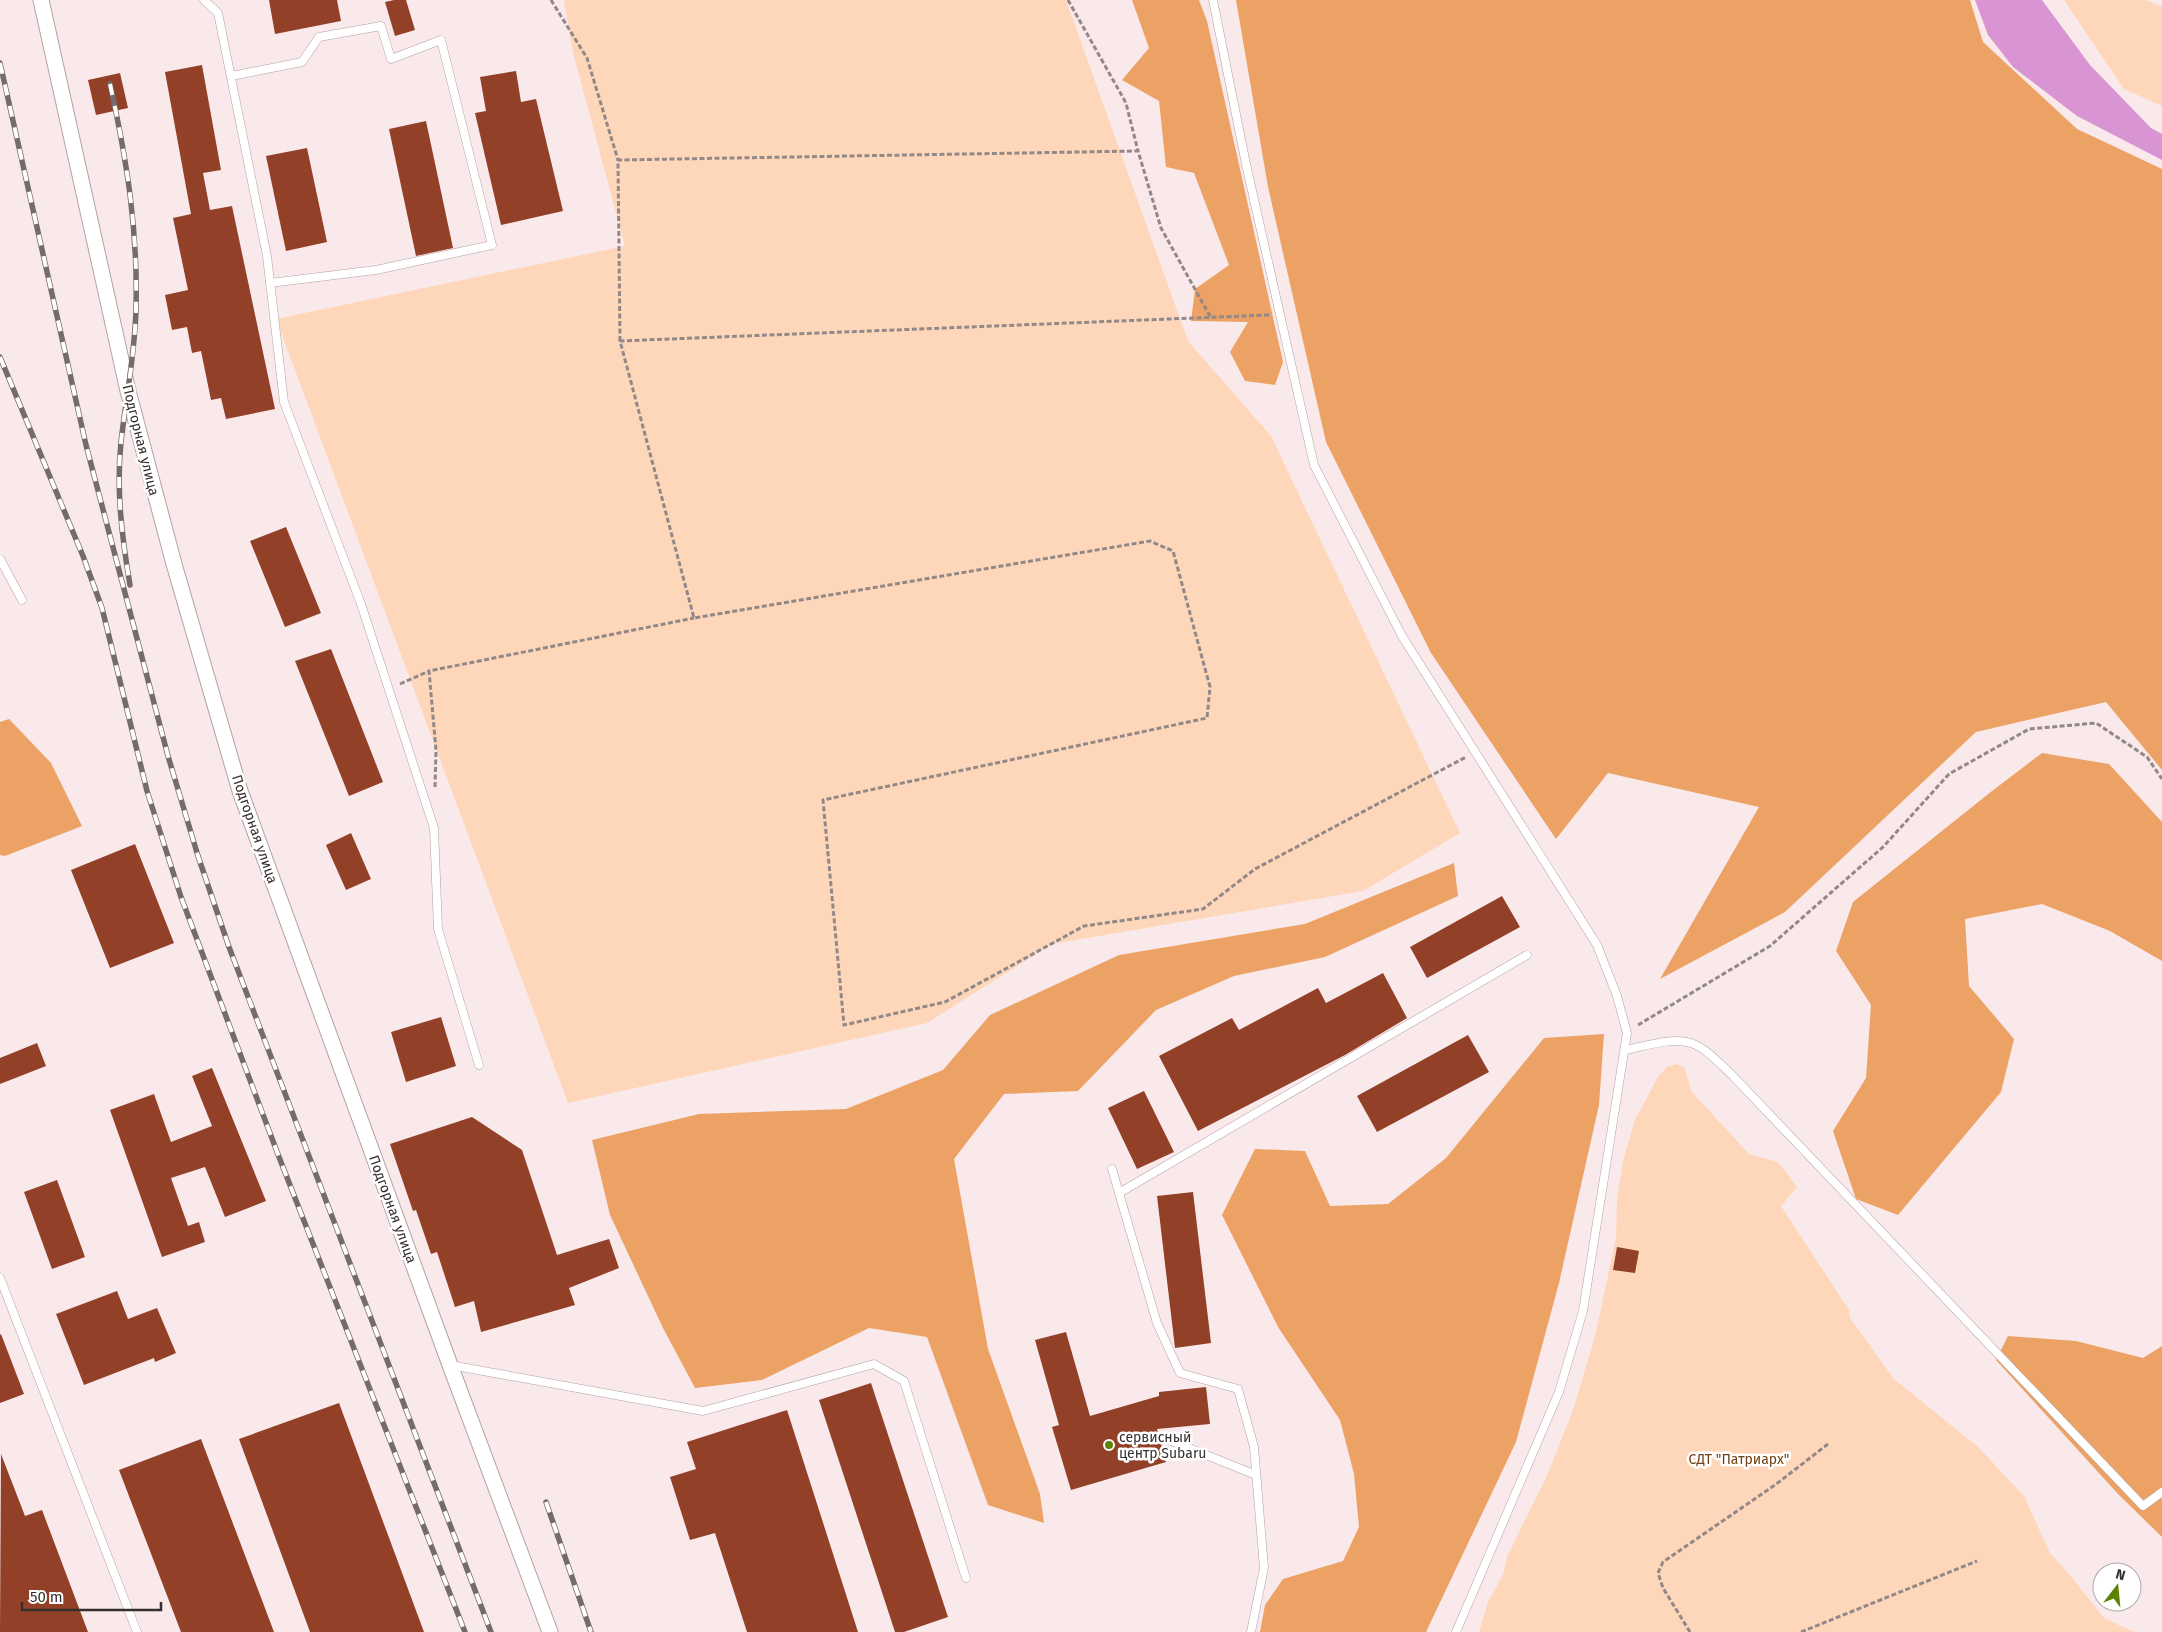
<svg xmlns="http://www.w3.org/2000/svg" width="2162" height="1632" font-family="'Fira Sans',sans-serif">
	<rect width="100%" height="100%" fill="#fae9ea"/>
	<g fill="#fed7ba">
		<polygon points="564,0 1066,0 1188,341 1271,436 1460,833 1363,891 1052,944 927,1023 568,1103 276,319 625,246 573,53"/>
		<polygon points="2064,0 2146,0 2162,7 2162,106 2124,89"/>
		<polygon points="1676,1064 1684,1067 1692,1092 1749,1154 1778,1162 1797,1187 1781,1206 1849,1310 1850,1318 1894,1379 1978,1447 2024,1496 2050,1553 2069,1574 2104,1618 2134,1632 1479,1632 1488,1602 1503,1575 1507,1557 1549,1471 1573,1410 1594,1340 1604,1295 1616,1237 1617,1200 1623,1161 1635,1120 1658,1077 1667,1067"/>
	</g>
	<g fill="#eca265">
		<polygon points="1132,0 1199,0 1207,21 1283,362 1275,385 1245,381 1230,352 1248,322 1191,321 1195,289 1229,265 1194,173 1166,167 1159,101 1122,80 1149,48"/>
		<polygon points="1236,0 1970,0 1983,42 2077,129 2162,169 2162,770 2106,702 1976,732 1785,912 1660,979 1759,807 1608,773 1556,839 1431,653 1326,442 1268,187"/>
		<polygon points="9,719 51,763 82,826 5,856 0,855 0,722"/>
		<polygon points="2042,753 2109,764 2162,822 2162,961 2110,931 2042,904 1965,919 1969,986 2014,1039 2001,1092 1898,1215 1856,1199 1833,1131 1866,1078 1871,1005 1836,951 1853,902 1992,791"/>
		<polygon points="1454,863 1458,896 1325,957 1234,976 1156,1010 1078,1091 1004,1094 954,1159 988,1349 1040,1494 1044,1523 988,1505 927,1337 869,1328 762,1380 695,1388 663,1328 610,1215 592,1140 699,1114 846,1109 943,1070 990,1015 1119,955 1305,924"/>
		<polygon points="1604,1034 1599,1105 1559,1283 1516,1442 1426,1632 1260,1632 1265,1605 1283,1579 1343,1561 1359,1527 1354,1474 1340,1420 1278,1327 1222,1215 1255,1149 1305,1151 1330,1206 1388,1204 1446,1158 1544,1038"/>
		<polygon points="2008,1336 2076,1341 2143,1358 2162,1346 2162,1537 2118,1494 1996,1360"/>
	</g>
	<polygon fill="#d994d4" points="1975,0 2042,0 2090,65 2151,128 2162,134 2162,160 2077,116 2013,67 1988,35"/>
	<g fill="#924028">
		<polygon points="269,0 337,0 341,21 275,34"/>
		<polygon points="394,0 406,0 415,30 395,36 385,2"/>
		<polygon points="202,65 221,170 203,173 210,210 232,206 275,409 226,419 221,398 211,400 201,351 192,353 187,327 172,330 165,295 188,290 173,218 191,214 165,72"/>
		<polygon points="516,71 521,102 536,99 563,211 501,225 475,113 486,111 480,77"/>
		<polygon points="120,73 128,108 96,115 88,80"/>
		<polygon points="426,121 453,248 416,256 389,129"/>
		<polygon points="307,148 327,242 286,251 266,156"/>
		<polygon points="286,527 321,613 285,627 250,541"/>
		<polygon points="331,649 383,782 349,796 295,661"/>
		<polygon points="351,833 371,879 346,890 326,845"/>
		<polygon points="135,844 174,943 110,968 71,870"/>
		<polygon points="1502,896 1520,927 1427,978 1410,947"/>
		<polygon points="1383,973 1407,1018 1345,1055 1198,1131 1159,1056 1232,1018 1239,1030 1318,988 1326,1003"/>
		<polygon points="441,1017 456,1066 406,1082 391,1032"/>
		<polygon points="1468,1035 1489,1072 1377,1132 1357,1096"/>
		<polygon points="37,1043 46,1066 0,1084 0,1058"/>
		<polygon points="212,1068 266,1201 225,1217 205,1167 171,1178 188,1226 199,1222 205,1242 162,1257 110,1110 154,1094 171,1142 212,1126 192,1076"/>
		<polygon points="1144,1091 1174,1152 1137,1169 1108,1108"/>
		<polygon points="472,1117 522,1150 557,1255 609,1239 619,1268 569,1288 575,1305 481,1332 474,1301 455,1307 437,1252 431,1254 416,1210 413,1211 390,1144"/>
		<polygon points="57,1180 85,1257 52,1269 24,1192"/>
		<polygon points="1193,1192 1211,1343 1175,1348 1157,1196"/>
		<polygon points="1617,1247 1639,1251 1635,1273 1613,1270"/>
		<polygon points="117,1291 128,1319 157,1308 176,1353 155,1362 154,1358 84,1385 56,1314"/>
		<polygon points="1066,1332 1090,1416 1159,1396 1159,1392 1206,1387 1210,1424 1157,1429 1166,1462 1071,1490 1052,1427 1059,1425 1035,1340"/>
		<polygon points="1,1334 24,1394 0,1403 0,1335"/>
		<polygon points="871,1383 948,1617 904,1632 895,1632 819,1400"/>
		<polygon points="339,1403 424,1632 310,1632 239,1439"/>
		<polygon points="787,1410 858,1632 747,1632 715,1533 690,1540 670,1477 696,1469 687,1442"/>
		<polygon points="201,1439 274,1632 181,1632 119,1470"/>
		<polygon points="1,1454 25,1516 42,1510 88,1632 0,1632"/>
	</g>
	<g fill="none" stroke-linecap="round" stroke-linejoin="round">
		<defs>
			<g id="service">
				<polyline points="204,0 218,13 267,256 284,402 361,604 434,828 438,929 479,1065"/>
				<polyline points="1213,0 1246,164 1314,465 1402,636 1597,945 1617,996 1627,1033 1583,1311 1559,1392 1456,1632"/>
				<polyline points="231,76 302,62 319,37 381,26 391,59 441,40 492,245 376,270 270,283"/>
				<polyline points="0,559 22,600"/>
				<path d="M 1626,1050 C 1646,1046 1671,1037 1691,1043 C 1706,1048 1720,1064 1731,1074 L 2143,1506 L 2162,1492"/>
				<polyline points="1112,1169 1157,1323 1180,1373 1238,1389 1254,1447 1264,1568 1251,1632"/>
				<polyline points="1119,1193 1527,955"/>
				<polyline points="0,1278 137,1632"/>
				<polyline points="450,1365 703,1411 874,1364 904,1381 966,1578"/>
				<polyline points="1169,1440 1256,1475"/>
			</g>
			<polyline id="minor" points="41,0 128,391 174,564 240,791 450,1365 550,1632"/>
		</defs>
		<use href="#service" stroke="#b2a2a3" stroke-width="9"/>
		<use href="#minor" stroke="#b2a2a3" stroke-width="17"/>
		<g stroke="#938888" stroke-width="3" stroke-dasharray="5 2.5" stroke-linecap="butt">
			<polyline points="551,0 587,58 618,160"/>
			<polyline points="1068,0 1126,103 1138,151"/>
			<polyline points="1269,315 620,341 694,618 1150,541 1173,551 1210,687 1207,718 823,800 844,1025 945,1002 1084,926 1203,909 1255,869 1466,757"/>
			<polyline points="620,341 618,160 1138,151 1161,228 1211,318"/>
			<polyline points="400,684 429,671"/>
			<polyline points="435,787 436,750 429,671 694,618"/>
			<polyline points="1638,1025 1770,946 1883,847 1949,774 2029,729 2096,723 2147,757 2162,779"/>
			<polyline points="1690,1632 1663,1588 1658,1573 1663,1562 1775,1485 1828,1444"/>
			<polyline points="1801,1632 1977,1561"/>
		</g>
		<use href="#service" stroke="#fff" stroke-width="8"/>
		<use href="#minor" stroke="#fff" stroke-width="15"/>
		<defs>
			<g id="rail">
				<polyline points="0,63 86,445 168,756 198,856 229,947 491,1632"/>
				<path d="M 110,84 C 127,161 138,230 136,309 C 135,354 126,397 121,442 C 116,490 122,538 130,585"/>
				<polyline points="0,357 83,556 102,608 147,791 181,897 279,1157 465,1632"/>
				<polyline points="546,1502 591,1632"/>
			</g>
		</defs>
		<use href="#rail" stroke="#756b6b" stroke-width="5.5"/>
		<use href="#rail" stroke="#fff" stroke-width="4" stroke-dasharray="11" stroke-linecap="butt"/>
	</g>
	<circle fill="#5c8200" stroke="#fff" stroke-width="2" cx="1109" cy="1445" r="5"/>
	<g text-anchor="middle" stroke-width="5" stroke-linejoin="round" paint-order="stroke">
		<g font-size="14" fill="#352f2f" stroke="#fff">
			<text transform="translate(141 440) rotate(76)" y="5">Подгорная улица</text>
			<text transform="translate(255 829) rotate(71)" y="5">Подгорная улица</text>
			<text transform="translate(393 1209) rotate(70)" y="5">Подгорная улица</text>
		</g>
		<g font-size="14" fill="#352f2f" stroke="#fff" text-anchor="start">
			<text x="1119" y="1442">сервисный<tspan x="1119" dy="16">центр Subaru</tspan></text>
		</g>
		<g font-size="14" fill="#714113" stroke="#fff">
			<text x="1739" y="1464">СДТ "Патриарх"</text>
		</g>
	</g>
	<g transform="translate(2117 1587) rotate(16)"><circle r="24" fill="#ffffff" stroke="#aeacac"/>
	<path d="M0-4L9 19L0 12L-9 19Z" fill="#5c8200"/>
	<text y="-8" font-size="14" font-weight="bold" text-anchor="middle" fill="#352f2f">N</text>
	</g>
	<path d="M22 1602v8h139v-8" fill="none" stroke="#352f2f" stroke-width="2.5"/>
	<text x="30" y="1602" font-size="15" fill="#352f2f" stroke="#ffffff" stroke-width="4" paint-order="stroke">50 m</text>
</svg>
